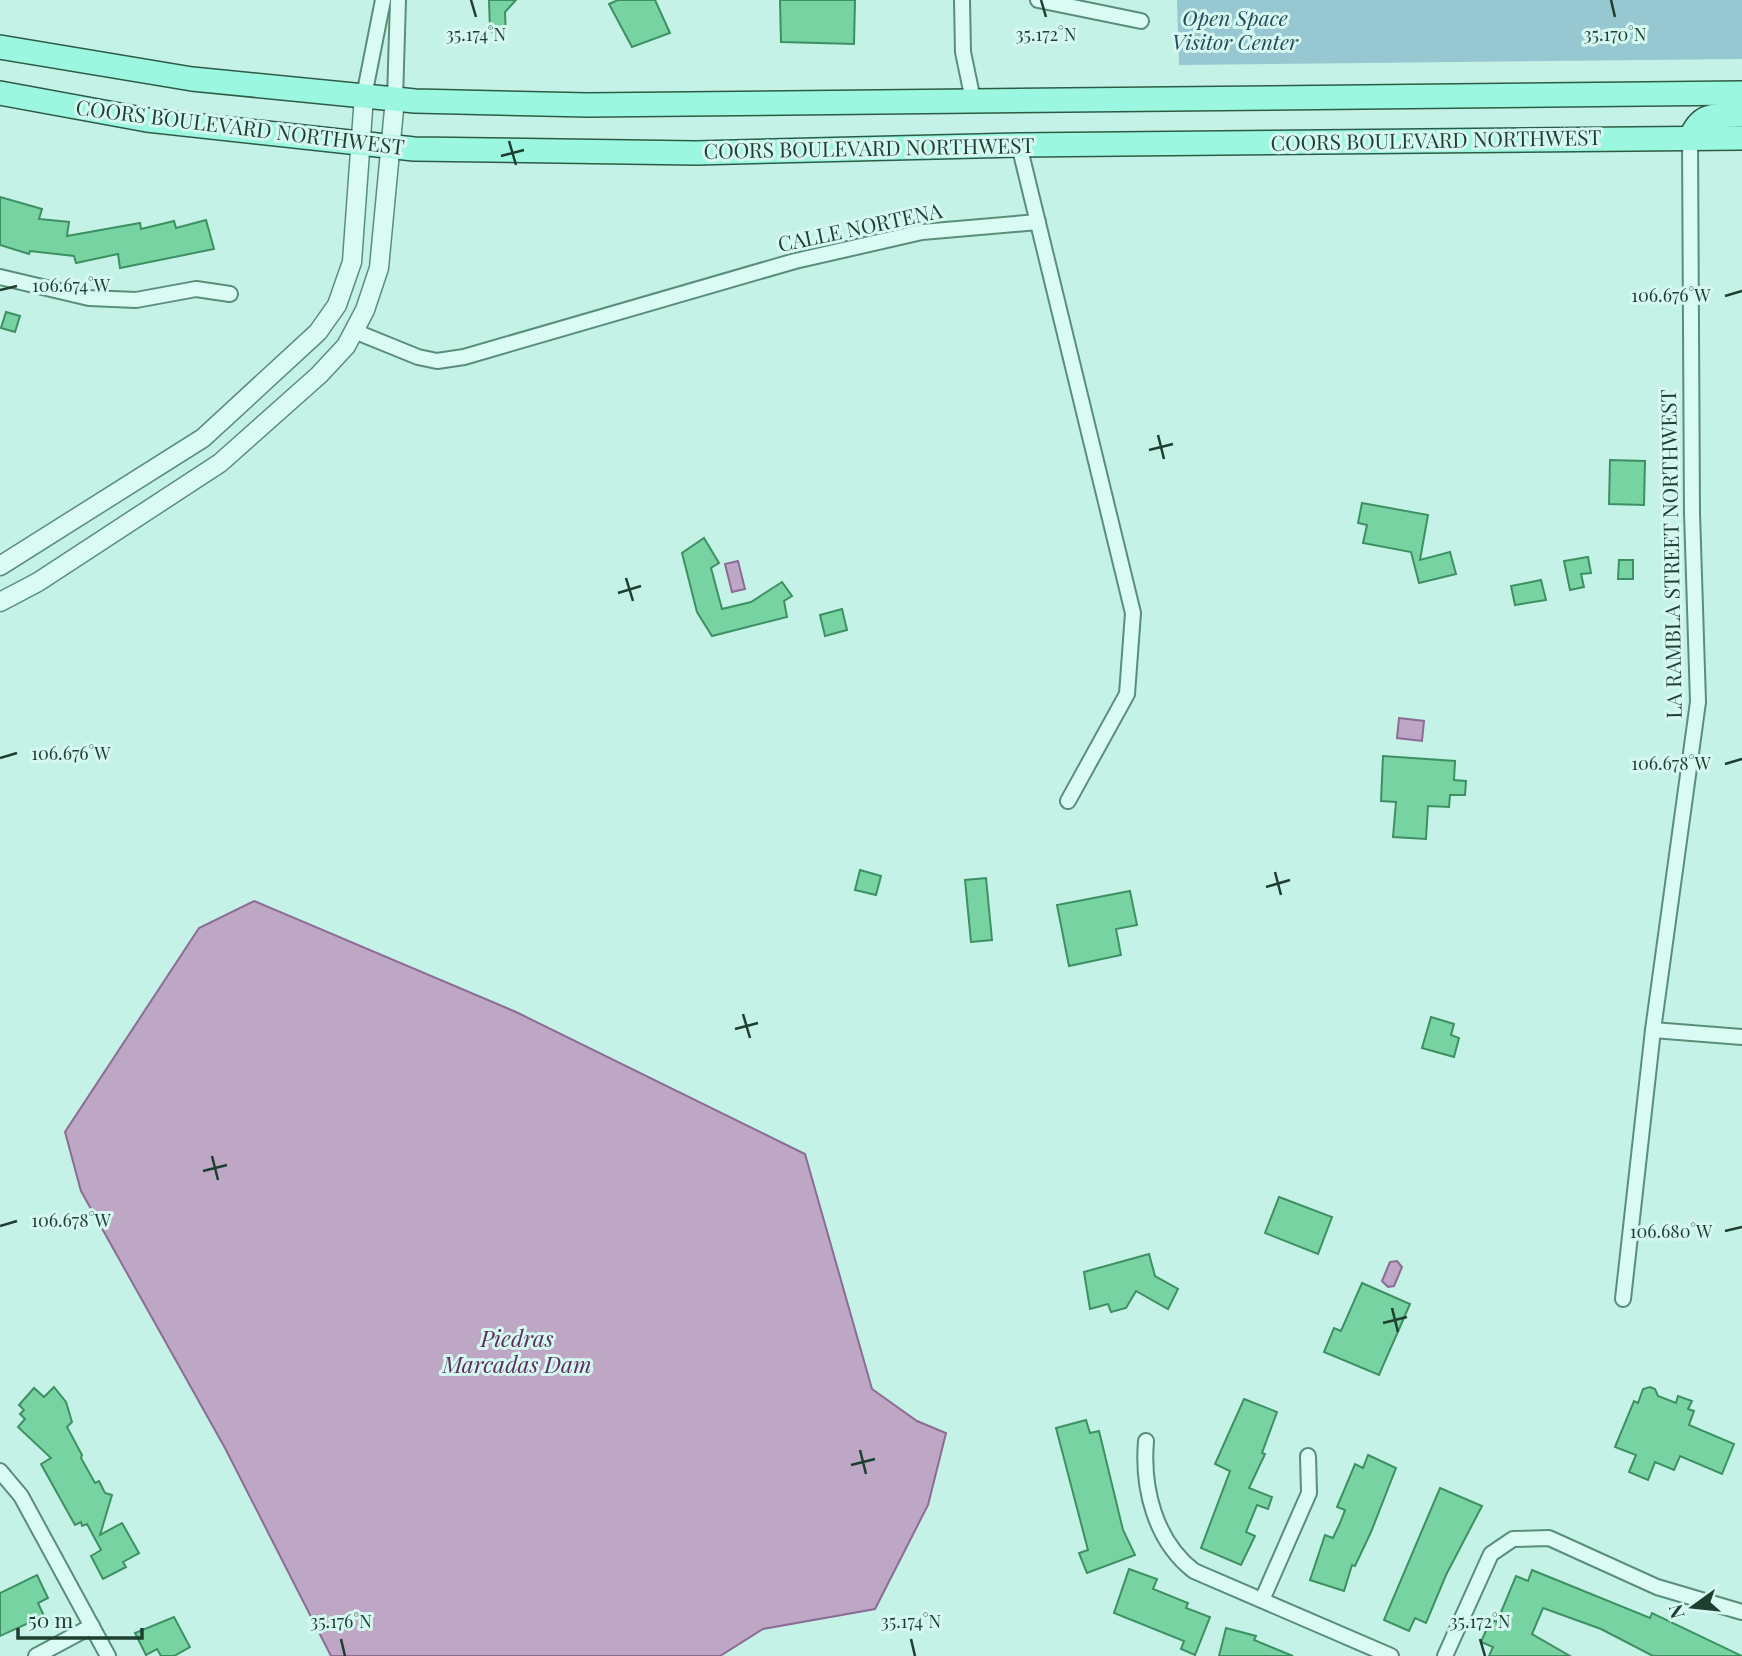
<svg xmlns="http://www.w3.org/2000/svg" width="1742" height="1656" font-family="'Playfair Display',serif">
	<rect width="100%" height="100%" fill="#c5f2e7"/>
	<polygon fill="#97c7d1" points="1177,0 1742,0 1742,59 1179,65"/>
	<g fill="#bea7c5" stroke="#8c6c94" stroke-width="2">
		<polygon points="738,561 745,589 732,592 725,564"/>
		<polygon points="1399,718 1424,721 1422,741 1397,738"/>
		<polygon points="254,901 516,1012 805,1154 872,1389 917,1421 946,1433 928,1505 875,1609 763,1629 720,1656 331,1656 225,1448 81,1191 65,1132 199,928"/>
		<polygon points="1390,1262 1397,1261 1402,1267 1394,1286 1388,1287 1382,1281"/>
	</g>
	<g fill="#78d3a2" stroke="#3d9062" stroke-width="2">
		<polygon points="489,0 516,0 505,12 506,38 490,31"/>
		<polygon points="618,0 655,0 670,33 632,47 609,4"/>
		<polygon points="780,0 855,0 854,44 781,42"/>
		<polygon points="0,197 42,209 39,219 69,222 67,236 140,223 141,229 174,221 176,228 206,220 214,249 120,268 118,254 76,263 74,256 30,251 29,254 0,245"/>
		<polygon points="6,312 20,316 15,332 1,328"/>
		<polygon points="1610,460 1645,461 1644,505 1609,504"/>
		<polygon points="1362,503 1428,515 1420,560 1450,552 1456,574 1419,583 1411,552 1363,543 1367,525 1358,523"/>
		<polygon points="704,538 719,563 711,568 722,609 751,602 782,582 792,596 784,601 787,617 712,636 697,612 682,553"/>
		<polygon points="1588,557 1591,573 1581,574 1584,587 1570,590 1564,561"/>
		<polygon points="1619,560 1633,560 1633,579 1618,579"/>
		<polygon points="1541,580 1546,600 1515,605 1511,586"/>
		<polygon points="842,609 847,630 825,636 820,615"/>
		<polygon points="1383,756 1455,761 1454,780 1466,781 1465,795 1450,795 1449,807 1428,806 1426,839 1393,837 1396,802 1381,801"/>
		<polygon points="860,870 881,876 876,895 855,890"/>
		<polygon points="986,878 992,940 971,942 965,880"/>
		<polygon points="1130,891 1137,925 1116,929 1121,955 1069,966 1057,905"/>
		<polygon points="1431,1017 1454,1024 1451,1035 1459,1038 1454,1057 1422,1048"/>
		<polygon points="1279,1197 1332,1217 1318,1254 1265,1233"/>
		<polygon points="1149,1254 1155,1276 1178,1289 1168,1309 1136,1291 1126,1308 1111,1312 1108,1304 1090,1309 1084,1272"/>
		<polygon points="1362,1283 1410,1304 1379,1375 1324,1352 1334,1328 1341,1331"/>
		<polygon points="54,1387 66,1402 72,1422 67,1427 82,1455 81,1458 95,1483 99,1481 105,1493 112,1495 100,1535 122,1523 139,1553 123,1562 126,1567 103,1579 91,1556 101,1550 87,1524 82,1526 81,1522 75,1525 41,1464 51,1458 18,1427 25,1419 20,1414 24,1410 19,1405 34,1388 44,1397"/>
		<polygon points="1650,1387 1655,1389 1658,1396 1676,1403 1678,1396 1692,1401 1688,1409 1694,1411 1689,1425 1734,1444 1722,1474 1680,1456 1674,1470 1655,1462 1648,1480 1629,1472 1636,1455 1615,1447 1634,1401 1638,1403 1643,1389"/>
		<polygon points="1244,1399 1277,1412 1262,1453 1265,1454 1249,1488 1272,1497 1268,1509 1257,1505 1246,1532 1255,1536 1241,1565 1201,1548 1230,1471 1215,1464"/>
		<polygon points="1086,1420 1090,1433 1099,1431 1123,1530 1135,1555 1087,1573 1079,1553 1088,1550 1056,1428"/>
		<polygon points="1368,1455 1396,1468 1371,1532 1355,1566 1352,1565 1344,1591 1310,1580 1325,1535 1333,1538 1340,1523 1345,1510 1337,1507 1355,1464 1363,1468"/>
		<polygon points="1440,1488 1482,1506 1446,1575 1426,1623 1415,1618 1409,1631 1384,1620"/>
		<polygon points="1129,1569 1157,1579 1153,1589 1188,1603 1186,1608 1210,1617 1195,1655 1181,1649 1184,1641 1114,1613"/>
		<polygon points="1532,1570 1650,1618 1652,1613 1742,1656 1653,1656 1601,1629 1543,1608 1532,1634 1570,1656 1489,1656 1493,1647 1481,1642 1491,1619 1497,1622 1516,1576 1528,1581"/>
		<polygon points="37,1575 48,1598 38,1603 44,1616 0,1636 0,1593"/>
		<polygon points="174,1617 190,1647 174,1656 161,1656 157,1649 146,1655 135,1633"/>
		<polygon points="1226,1628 1256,1636 1254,1640 1293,1656 1219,1656"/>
	</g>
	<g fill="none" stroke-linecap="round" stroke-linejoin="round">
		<defs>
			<g id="minor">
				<polyline points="962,0 963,52 973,100"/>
				<polyline points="1038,0 1141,21"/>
				<polyline points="364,96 383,0"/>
				<polyline points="395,99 398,0"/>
				<polyline points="1019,145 1133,613 1127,694 1068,801"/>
				<polyline points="0,277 89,298 136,300 196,289 230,294"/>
				<polyline points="354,331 418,357 437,361 464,357 795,261 922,232 1038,222"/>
				<polyline points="1653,1030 1742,1037"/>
				<polyline points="1623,1299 1653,1030 1698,702 1692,513 1690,139"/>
				<path d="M 1146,1441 C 1142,1488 1155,1541 1194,1571 L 1391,1656"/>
				<polyline points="0,1471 21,1496 108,1656"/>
				<polyline points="1262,1600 1309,1493 1308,1456"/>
				<polyline points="36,1656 92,1626"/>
				<polyline points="1445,1656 1491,1554 1513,1539 1549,1538 1657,1587 1742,1612"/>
			</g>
			<g id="tertiary">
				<polyline points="0,566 203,438 318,332 337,305 352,262 364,96"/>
				<polyline points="0,602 38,582 220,463 319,375 346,346 365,310 379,268 395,99"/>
			</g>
			<g id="primary">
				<polyline points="0,47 192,79 415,101 588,105 1742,93"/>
				<polyline points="0,93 147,120 414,149 696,153 1019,145 1742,138"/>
				<path d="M 1690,139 C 1701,111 1716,116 1742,115"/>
			</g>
		</defs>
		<use href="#minor" stroke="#598f78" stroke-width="18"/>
		<use href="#tertiary" stroke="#598f78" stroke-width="21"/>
		<use href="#primary" stroke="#2d5c46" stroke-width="26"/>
		<use href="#minor" stroke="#d9fbf3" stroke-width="14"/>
		<use href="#tertiary" stroke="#d9fbf3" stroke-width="18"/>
		<use href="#primary" stroke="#9bf7df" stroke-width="23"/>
	</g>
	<path fill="none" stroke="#1e3e2f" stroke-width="2.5" d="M 471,0 L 476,17M 1041,0 L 1046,17M 1611,0 L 1615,17M 509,141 L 516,165M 501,156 L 524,150M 0,290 L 17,286M 1725,296 L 1742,291M 1158,435 L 1164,459M 1149,450 L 1173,444M 626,578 L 633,601M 618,593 L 641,586M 0,758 L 17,753M 1725,764 L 1742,759M 1275,872 L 1281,895M 1266,887 L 1290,880M 743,1014 L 750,1038M 735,1029 L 758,1023M 212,1156 L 218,1180M 203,1171 L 227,1165M 0,1226 L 17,1221M 1725,1231 L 1742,1227M 1392,1308 L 1398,1332M 1383,1323 L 1407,1317M 860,1450 L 866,1474M 851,1465 L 875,1459M 341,1639 L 345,1656M 911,1639 L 915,1656M 1480,1639 L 1485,1656"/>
	<g text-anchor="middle" stroke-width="6" stroke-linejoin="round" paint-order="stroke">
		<g font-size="21" font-style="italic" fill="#234a5c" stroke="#d5f8f0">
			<text x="1235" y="26">Open Space<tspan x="1235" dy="24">Visitor Center</tspan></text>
		</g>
		<g font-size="21" fill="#1e3e2f" stroke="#d5f8f0">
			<text transform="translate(240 128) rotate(7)" y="7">COORS BOULEVARD NORTHWEST</text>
			<text transform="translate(1436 141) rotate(-1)" y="7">COORS BOULEVARD NORTHWEST</text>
			<text transform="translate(869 149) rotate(-1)" y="7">COORS BOULEVARD NORTHWEST</text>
			<text transform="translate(860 228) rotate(-12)" y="7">CALLE NORTENA</text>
			<text transform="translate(1672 554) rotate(-91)" y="7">LA RAMBLA STREET NORTHWEST</text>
		</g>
		<g font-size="23" font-style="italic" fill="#5e2c5e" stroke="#d5f8f0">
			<text x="517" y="1347">Piedras<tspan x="517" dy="26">Marcadas Dam</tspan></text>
		</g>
	</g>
	<g font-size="18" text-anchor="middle" fill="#1e3e2f" stroke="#d5f8f0" stroke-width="6" stroke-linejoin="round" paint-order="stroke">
		<text x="476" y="41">35.174°N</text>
		<text x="1046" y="41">35.172°N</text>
		<text x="1615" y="41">35.170°N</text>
		<text x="71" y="292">106.674°W</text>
		<text x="1671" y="302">106.676°W</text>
		<text x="71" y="760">106.676°W</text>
		<text x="1671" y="770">106.678°W</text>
		<text x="71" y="1227">106.678°W</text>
		<text x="1671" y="1238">106.680°W</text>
		<text x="341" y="1628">35.176°N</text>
		<text x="911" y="1628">35.174°N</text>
		<text x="1480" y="1628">35.172°N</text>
	</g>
	<g transform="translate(1693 1607) rotate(255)" stroke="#d5f8f0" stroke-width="5" paint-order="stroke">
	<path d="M0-5L12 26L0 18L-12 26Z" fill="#1e3e2f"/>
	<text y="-10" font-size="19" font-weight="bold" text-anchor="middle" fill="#1e3e2f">N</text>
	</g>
	<path d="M18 1628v10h124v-10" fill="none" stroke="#1e3e2f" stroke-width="3.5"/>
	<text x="28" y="1628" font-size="21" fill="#1e3e2f" stroke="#d5f8f0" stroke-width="5" paint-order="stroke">50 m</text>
</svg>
